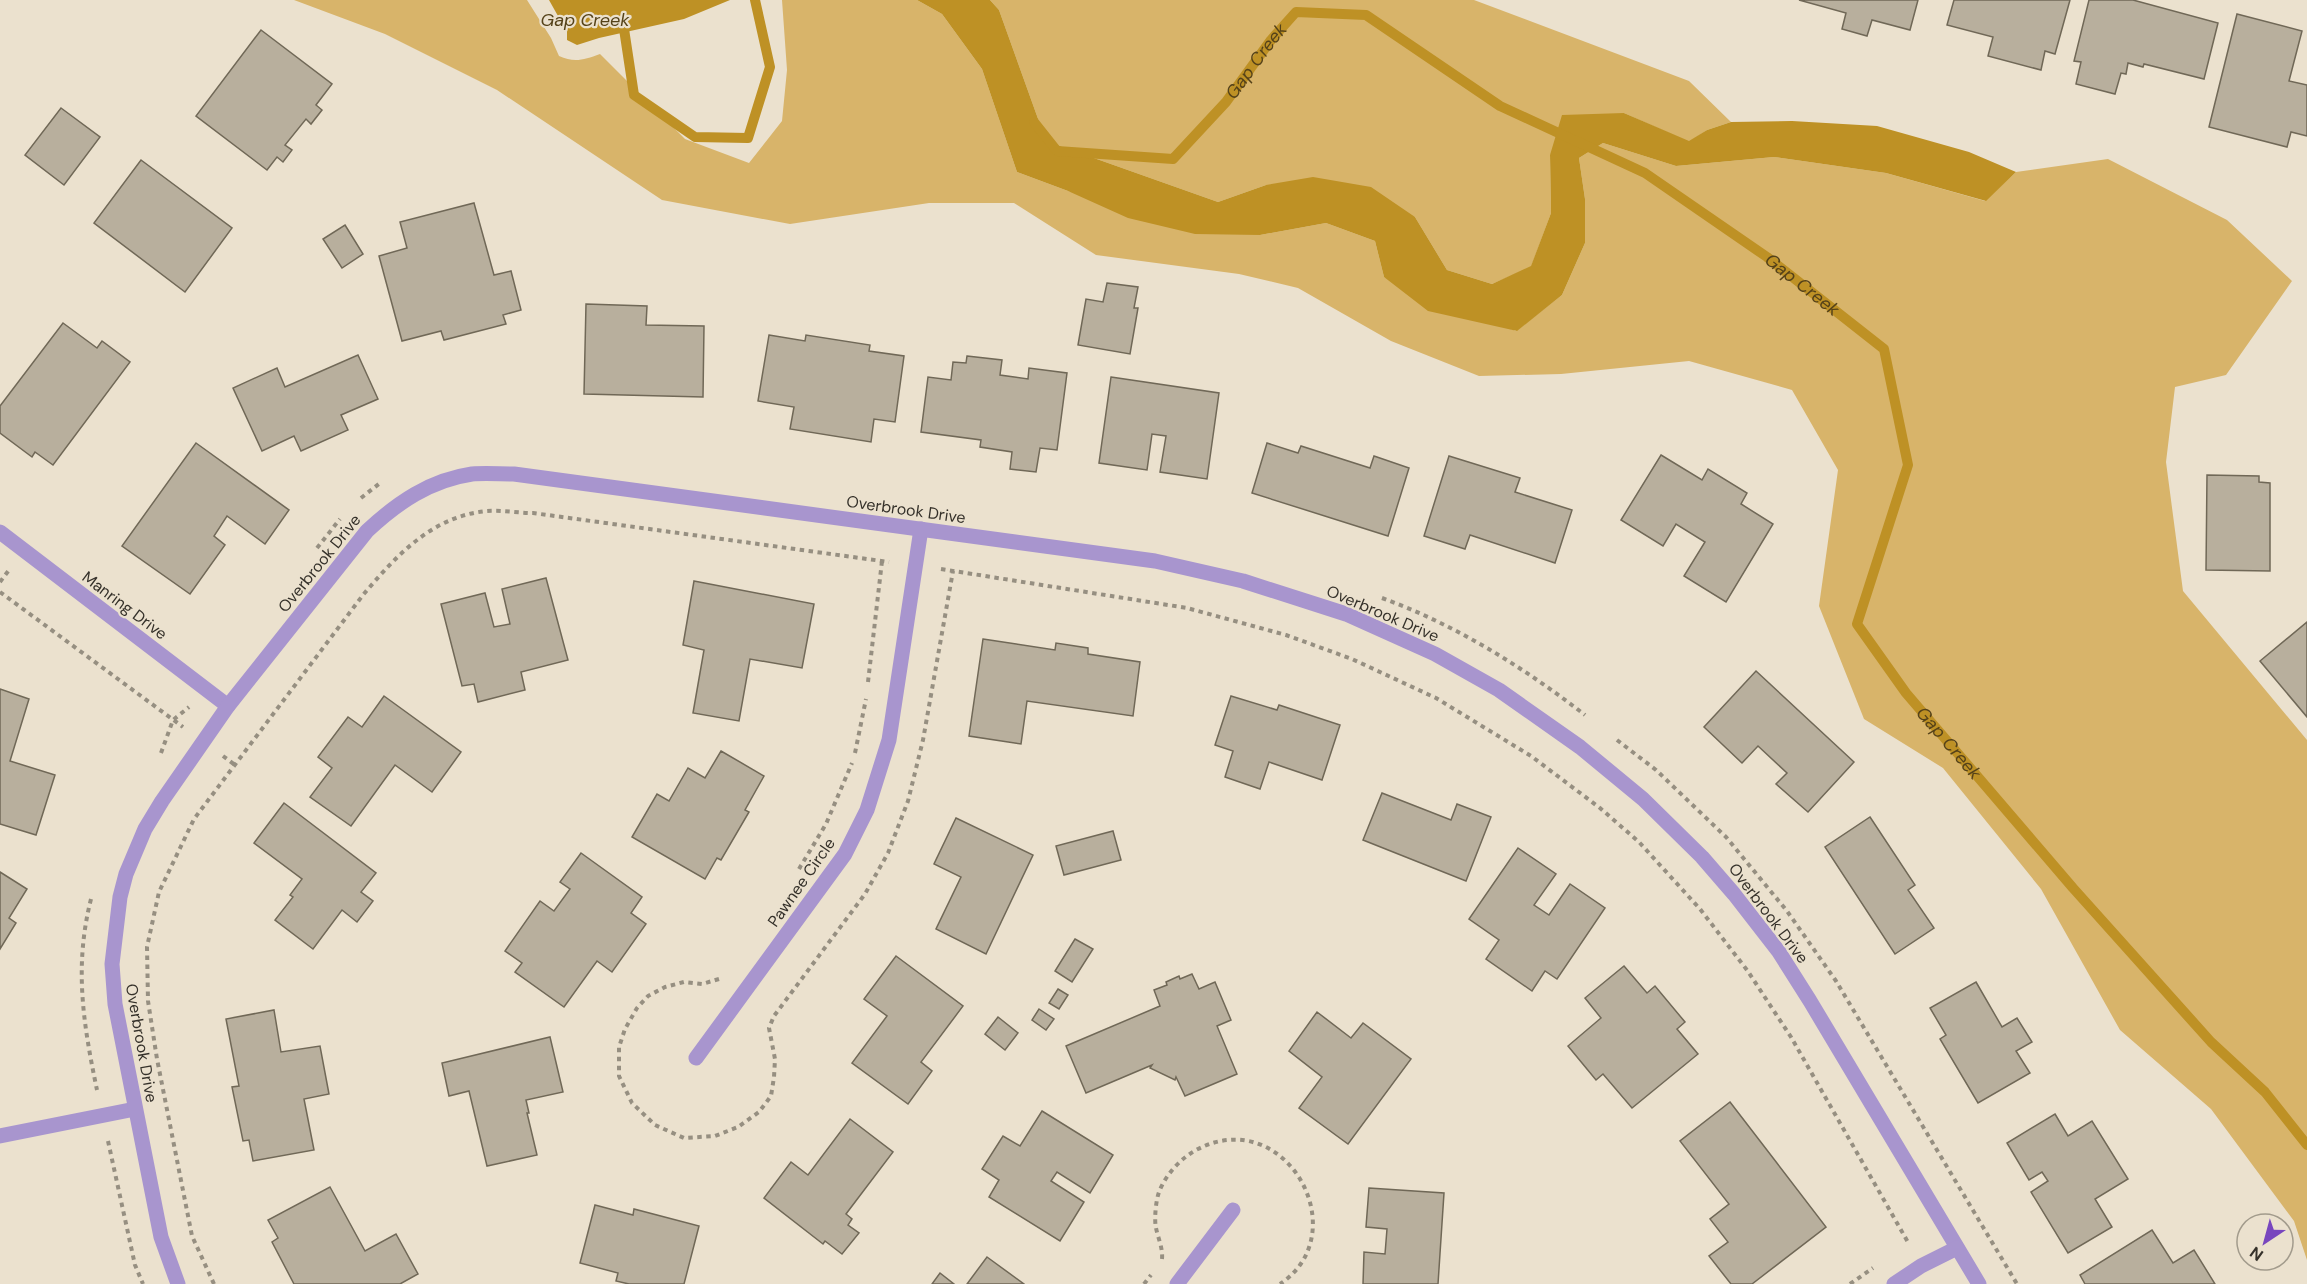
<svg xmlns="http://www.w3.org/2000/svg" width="2307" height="1284" font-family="'DM Sans',sans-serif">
	<rect width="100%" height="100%" fill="#ebe1ce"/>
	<g fill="#d8b46a">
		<path d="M 294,0 L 527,0 L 551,38 L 559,56 C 574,63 584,60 600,54 L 685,139 L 749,163 L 782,121 L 787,70 L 782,0 L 917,0 L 942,14 L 982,69 L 1017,172 L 1068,191 L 1260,235 L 1326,223 L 1375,241 L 1384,277 L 1516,331 L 1562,295 L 1585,243 L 1585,199 L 1579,158 L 1603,143 L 1676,166 L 1774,157 L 1886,173 L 1985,201 L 2016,172 L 2108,159 L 2227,220 L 2292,281 L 2226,375 L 2175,387 L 2166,462 L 2183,591 L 2307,740 L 2307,1260 L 2294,1221 L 2211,1109 L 2120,1030 L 2041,889 L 1943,768 L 1864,719 L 1819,606 L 1838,470 L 1792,390 L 1689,361 L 1561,374 L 1479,376 L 1391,341 L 1298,288 L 1239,274 L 1096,255 L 1014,203 L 929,203 L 790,224 L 662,200 L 497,90 L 385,34 Z"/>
		<polygon points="990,0 1474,0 1689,81 1731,122 1707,130 1689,142 1624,113 1550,155 1551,213 1531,267 1492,284 1447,270 1415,217 1266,185 1218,202 1046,141 999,10"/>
	</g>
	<g fill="#be9125">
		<polygon points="549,0 730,0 684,19 599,38 577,45 567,40 567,32"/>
		<polygon points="917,0 990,0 999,10 1046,141 1218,202 1266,185 1313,177 1371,187 1415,217 1447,270 1492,284 1531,266 1551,213 1550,155 1562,115 1624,113 1689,141 1707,130 1731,122 1792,121 1877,126 1969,152 2016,172 1986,201 1886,173 1774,157 1676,166 1603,143 1579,158 1585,199 1585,243 1562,295 1517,331 1428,311 1384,277 1375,241 1326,223 1260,235 1195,234 1128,218 1068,191 1017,172 982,69 942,14"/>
	</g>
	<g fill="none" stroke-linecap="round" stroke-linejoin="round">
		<g stroke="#be9125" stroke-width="10">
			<polyline points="616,21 624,29 634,95 695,137 748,138 770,67 755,0"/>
			<path id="s1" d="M 1034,122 L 1057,151 L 1173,159 L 1226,102 L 1271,40 L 1296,12 L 1366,15 L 1500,106 L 1645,173 L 1767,257 L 1884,349 L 1908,465 L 1857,624 L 1906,693 L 2073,888 L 2211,1042 L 2265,1092 L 2307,1145"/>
		</g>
	</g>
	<g fill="#b8af9d" stroke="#706857" stroke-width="1.5">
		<polygon points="1799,0 1918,0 1910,30 1872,20 1867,36 1842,29 1846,13"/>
		<polygon points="1954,0 2070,0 2055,54 2045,51 2041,70 1988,56 1993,37 1947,25"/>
		<polygon points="2089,0 2133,0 2218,23 2204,79 2144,64 2143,67 2128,63 2126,74 2121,73 2115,94 2076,84 2081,62 2074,61"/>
		<polygon points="2237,14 2302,31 2289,81 2307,85 2307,136 2291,132 2287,147 2209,127"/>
		<polygon points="261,30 332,84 316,105 322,110 311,124 306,119 285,145 292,150 283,162 277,157 267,170 196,116"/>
		<polygon points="61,108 100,137 64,185 25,155"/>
		<polygon points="141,160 232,228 185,292 94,223"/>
		<polygon points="474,203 494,275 511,271 521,310 503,315 506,324 444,340 441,331 402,341 379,256 407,248 400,222"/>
		<polygon points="345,225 363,254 342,268 323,239"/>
		<polygon points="1107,283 1138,287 1134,308 1138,308 1130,354 1078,345 1086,299 1103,302"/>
		<polygon points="586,304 647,306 646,325 704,326 703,397 584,394"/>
		<polygon points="63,323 97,348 102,341 130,362 53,465 35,452 32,457 0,433 0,406"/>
		<polygon points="769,335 805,341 806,335 870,345 869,351 904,356 895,422 874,419 871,442 790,429 794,407 758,401"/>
		<polygon points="358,355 378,399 341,415 348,430 301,451 294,436 262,451 233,388 277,368 285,387"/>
		<polygon points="967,356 1002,360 1000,375 1028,379 1029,368 1067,373 1057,450 1040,448 1036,472 1010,469 1012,452 980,447 981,440 921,432 928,377 951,380 953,362 966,363"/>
		<polygon points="1111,377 1219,393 1207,479 1160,472 1166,436 1152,434 1147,470 1099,463"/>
		<polygon points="196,443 289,510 265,544 227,516 214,536 225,545 190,594 122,546"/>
		<polygon points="1267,443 1298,453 1301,446 1370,468 1374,456 1409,468 1388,536 1252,493"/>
		<polygon points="1661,455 1702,480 1708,469 1747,493 1741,504 1773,524 1726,602 1684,576 1705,542 1676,524 1663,546 1621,520"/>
		<polygon points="1449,456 1520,478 1515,492 1572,510 1555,563 1470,535 1465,549 1424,536"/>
		<polygon points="2207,475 2259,476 2259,482 2270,483 2270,571 2206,570"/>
		<polygon points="546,578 568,660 521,672 525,690 478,702 474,684 462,686 441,604 485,593 494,627 510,624 502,589"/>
		<polygon points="694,581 814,604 802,668 750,659 739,721 693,713 704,650 683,645"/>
		<polygon points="2307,622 2307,717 2260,661"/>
		<polygon points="983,639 1055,650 1056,643 1088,648 1088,654 1140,662 1133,716 1027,701 1021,744 969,736"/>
		<polygon points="1756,671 1854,762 1808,812 1776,784 1787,773 1758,746 1742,763 1704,727"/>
		<polygon points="0,689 29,699 10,761 55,775 36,835 0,824"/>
		<polygon points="384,696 461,752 432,792 395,765 351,826 310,797 332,768 318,757 348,717 362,727"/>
		<polygon points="1231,696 1277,710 1279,705 1340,725 1322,780 1269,762 1260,789 1225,777 1233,751 1215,745"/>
		<polygon points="721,751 764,776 745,810 749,812 721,860 717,858 705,879 632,837 657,794 669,801 688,768 705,778"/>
		<polygon points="1382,793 1451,820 1457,804 1491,817 1466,881 1363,840"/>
		<polygon points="284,803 376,873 361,892 373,901 357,922 342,910 313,949 275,920 293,897 290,895 302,879 254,843"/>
		<polygon points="1870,817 1915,885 1908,890 1934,928 1895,954 1825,847"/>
		<polygon points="956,818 1033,855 986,954 936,929 961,877 934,864"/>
		<polygon points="1113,831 1121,860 1064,875 1056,846"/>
		<polygon points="1518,848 1556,874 1534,905 1549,915 1570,884 1605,908 1557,979 1545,971 1532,991 1486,959 1499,940 1469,919"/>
		<polygon points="581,853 642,897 631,913 646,924 612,972 597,961 564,1007 515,972 522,963 505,951 540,901 554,911 570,889 560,882"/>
		<polygon points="0,872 27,889 9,918 16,923 0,949"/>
		<polygon points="1075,939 1093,949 1072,982 1055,971"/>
		<polygon points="896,956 963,1006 921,1062 932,1071 908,1104 852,1063 887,1016 864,999"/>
		<polygon points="1624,966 1647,993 1655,986 1685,1022 1677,1029 1698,1054 1632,1108 1603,1074 1596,1080 1568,1046 1601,1018 1585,998"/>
		<polygon points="1192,974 1199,989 1215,982 1231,1020 1217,1026 1237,1074 1185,1096 1176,1077 1175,1080 1150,1068 1152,1065 1086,1093 1066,1046 1160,1006 1154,990 1167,985 1166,982 1179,976 1180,979"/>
		<polygon points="1976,982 2002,1027 2017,1018 2032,1042 2016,1051 2030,1073 1978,1103 1940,1039 1946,1035 1930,1008"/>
		<polygon points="1058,989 1068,995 1059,1009 1049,1003"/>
		<polygon points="1039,1009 1054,1019 1046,1030 1032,1020"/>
		<polygon points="274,1010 281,1052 320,1046 329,1094 304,1099 314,1150 253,1161 249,1140 243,1141 232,1087 239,1086 226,1019"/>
		<polygon points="1317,1012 1351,1038 1363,1023 1411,1059 1348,1144 1299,1108 1322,1077 1289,1051"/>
		<polygon points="998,1017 1018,1033 1005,1050 985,1034"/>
		<polygon points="550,1037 563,1092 526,1100 529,1113 527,1113 537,1155 487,1166 469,1091 449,1096 442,1063"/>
		<polygon points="1730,1102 1826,1227 1752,1284 1731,1284 1709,1256 1728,1242 1710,1219 1729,1204 1680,1141"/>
		<polygon points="1042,1111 1113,1155 1090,1193 1057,1172 1051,1181 1084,1202 1060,1241 989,1197 999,1180 982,1169 1003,1136 1020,1146"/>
		<polygon points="2055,1114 2068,1136 2092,1121 2128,1179 2095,1199 2112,1227 2068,1253 2031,1192 2048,1181 2042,1172 2029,1180 2007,1143"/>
		<polygon points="850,1119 893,1152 846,1214 852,1219 848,1225 859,1233 842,1254 825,1241 823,1244 764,1198 791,1162 808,1175"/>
		<polygon points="330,1187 365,1251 396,1234 418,1274 400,1284 294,1284 272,1242 278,1238 268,1220"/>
		<polygon points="1369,1188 1444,1193 1438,1284 1363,1284 1364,1252 1385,1254 1387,1229 1366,1227"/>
		<polygon points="595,1205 633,1215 634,1209 699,1226 684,1284 629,1284 616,1281 618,1273 580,1263"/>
		<polygon points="2152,1230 2173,1263 2194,1250 2215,1284 2085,1284 2080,1275"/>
		<polygon points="987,1257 1024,1284 967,1284"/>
		<polygon points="940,1273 954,1284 932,1284"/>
	</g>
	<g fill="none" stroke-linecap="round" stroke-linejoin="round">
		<g stroke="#968f81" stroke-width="4" stroke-dasharray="4.5 4.5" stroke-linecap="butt">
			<polyline points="361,498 380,483"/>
			<polyline points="317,548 340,519"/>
			<polyline points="941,569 1187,608 1286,635 1352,659 1436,698 1531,756 1600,808 1639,842 1700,909 1747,970 1791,1037 1909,1244"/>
			<polyline points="0,582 9,570"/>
			<polyline points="0,592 183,727"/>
			<path d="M 1382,598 C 1456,625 1523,667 1585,715"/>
			<polyline points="868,682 882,561"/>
			<polyline points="1617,740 1656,770 1726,837 1787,911 1836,981 2017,1284"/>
			<polyline points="161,753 173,720 189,707"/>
			<polyline points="855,753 866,699"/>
			<polyline points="223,756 235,765"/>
			<polyline points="799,869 826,824 852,763"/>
			<path d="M 91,899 C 74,966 83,1023 97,1090"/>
			<polyline points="719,979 702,984 684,982 665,987 648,996 637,1008 625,1029 619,1047 619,1076 632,1103 655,1125 684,1138 715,1136 738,1127 759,1112 771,1096 774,1077 775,1059 769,1028 774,1016 865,894 888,853 908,801 923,740 953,571"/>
			<polyline points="108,1141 135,1265 143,1284"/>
			<path d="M 1162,1259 C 1163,1248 1158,1238 1156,1228 C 1154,1219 1156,1200 1159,1192 C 1166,1174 1182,1157 1198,1149 C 1286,1104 1357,1233 1280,1284"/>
			<path d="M 214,1284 L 192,1236 L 157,1059 L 148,1001 L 147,947 L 159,892 L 194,819 L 363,595 C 396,556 432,516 487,511 C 502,510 518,513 533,513 L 889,562"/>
			<polyline points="1144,1284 1151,1275"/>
			<polyline points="1850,1284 1873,1268"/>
		</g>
		<g stroke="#a895ce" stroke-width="15">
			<polyline points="0,532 228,706"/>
			<polyline points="696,1058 845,854 867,810 889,740 921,529"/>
			<polyline points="0,1136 135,1109"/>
			<path d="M 178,1284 L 161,1237 L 115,1004 L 112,964 L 120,897 L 126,874 L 145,829 L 162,801 L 228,706 L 367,531 C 397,503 430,480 472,474 C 485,473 500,474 514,474 L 1155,561 L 1243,581 L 1346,614 L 1435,654 L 1499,690 L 1580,747 L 1643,799 L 1702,857 L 1734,894 L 1779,952 L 1810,1001 L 1979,1284"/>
			<polyline points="1177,1284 1233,1210"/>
			<polyline points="1894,1284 1921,1266 1957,1248"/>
		</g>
	</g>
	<g text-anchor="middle" stroke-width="4.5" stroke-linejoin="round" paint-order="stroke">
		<g font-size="16" fill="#35312a" stroke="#ebe1ce">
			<text transform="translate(906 509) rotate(8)" y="6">Overbrook Drive</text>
			<text transform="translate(319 563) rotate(-51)" y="6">Overbrook Drive</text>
			<text transform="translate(125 605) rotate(37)" y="6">Manring Drive</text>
			<text transform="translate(1383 613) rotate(23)" y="6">Overbrook Drive</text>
			<text transform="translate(801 882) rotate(-55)" y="6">Pawnee Circle</text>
			<text transform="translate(1769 913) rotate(53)" y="6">Overbrook Drive</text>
			<text transform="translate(142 1043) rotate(80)" y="6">Overbrook Drive</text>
		</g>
		<g font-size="18" font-style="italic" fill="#554219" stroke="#ebe1ce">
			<text x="585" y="26">Gap Creek</text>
			<text dy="6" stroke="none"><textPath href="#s1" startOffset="282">Gap Creek</textPath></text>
			<text dy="6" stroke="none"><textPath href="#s1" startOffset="930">Gap Creek</textPath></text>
			<text dy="6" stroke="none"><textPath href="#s1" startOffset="1470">Gap Creek</textPath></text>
		</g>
	</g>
	<g transform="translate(2265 1242) rotate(216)"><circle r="28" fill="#ebe1ce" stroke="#a29b8c" stroke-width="1.5"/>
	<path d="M0-4.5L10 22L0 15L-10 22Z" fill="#7846be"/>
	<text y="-9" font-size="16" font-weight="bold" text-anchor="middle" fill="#35312a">N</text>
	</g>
</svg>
